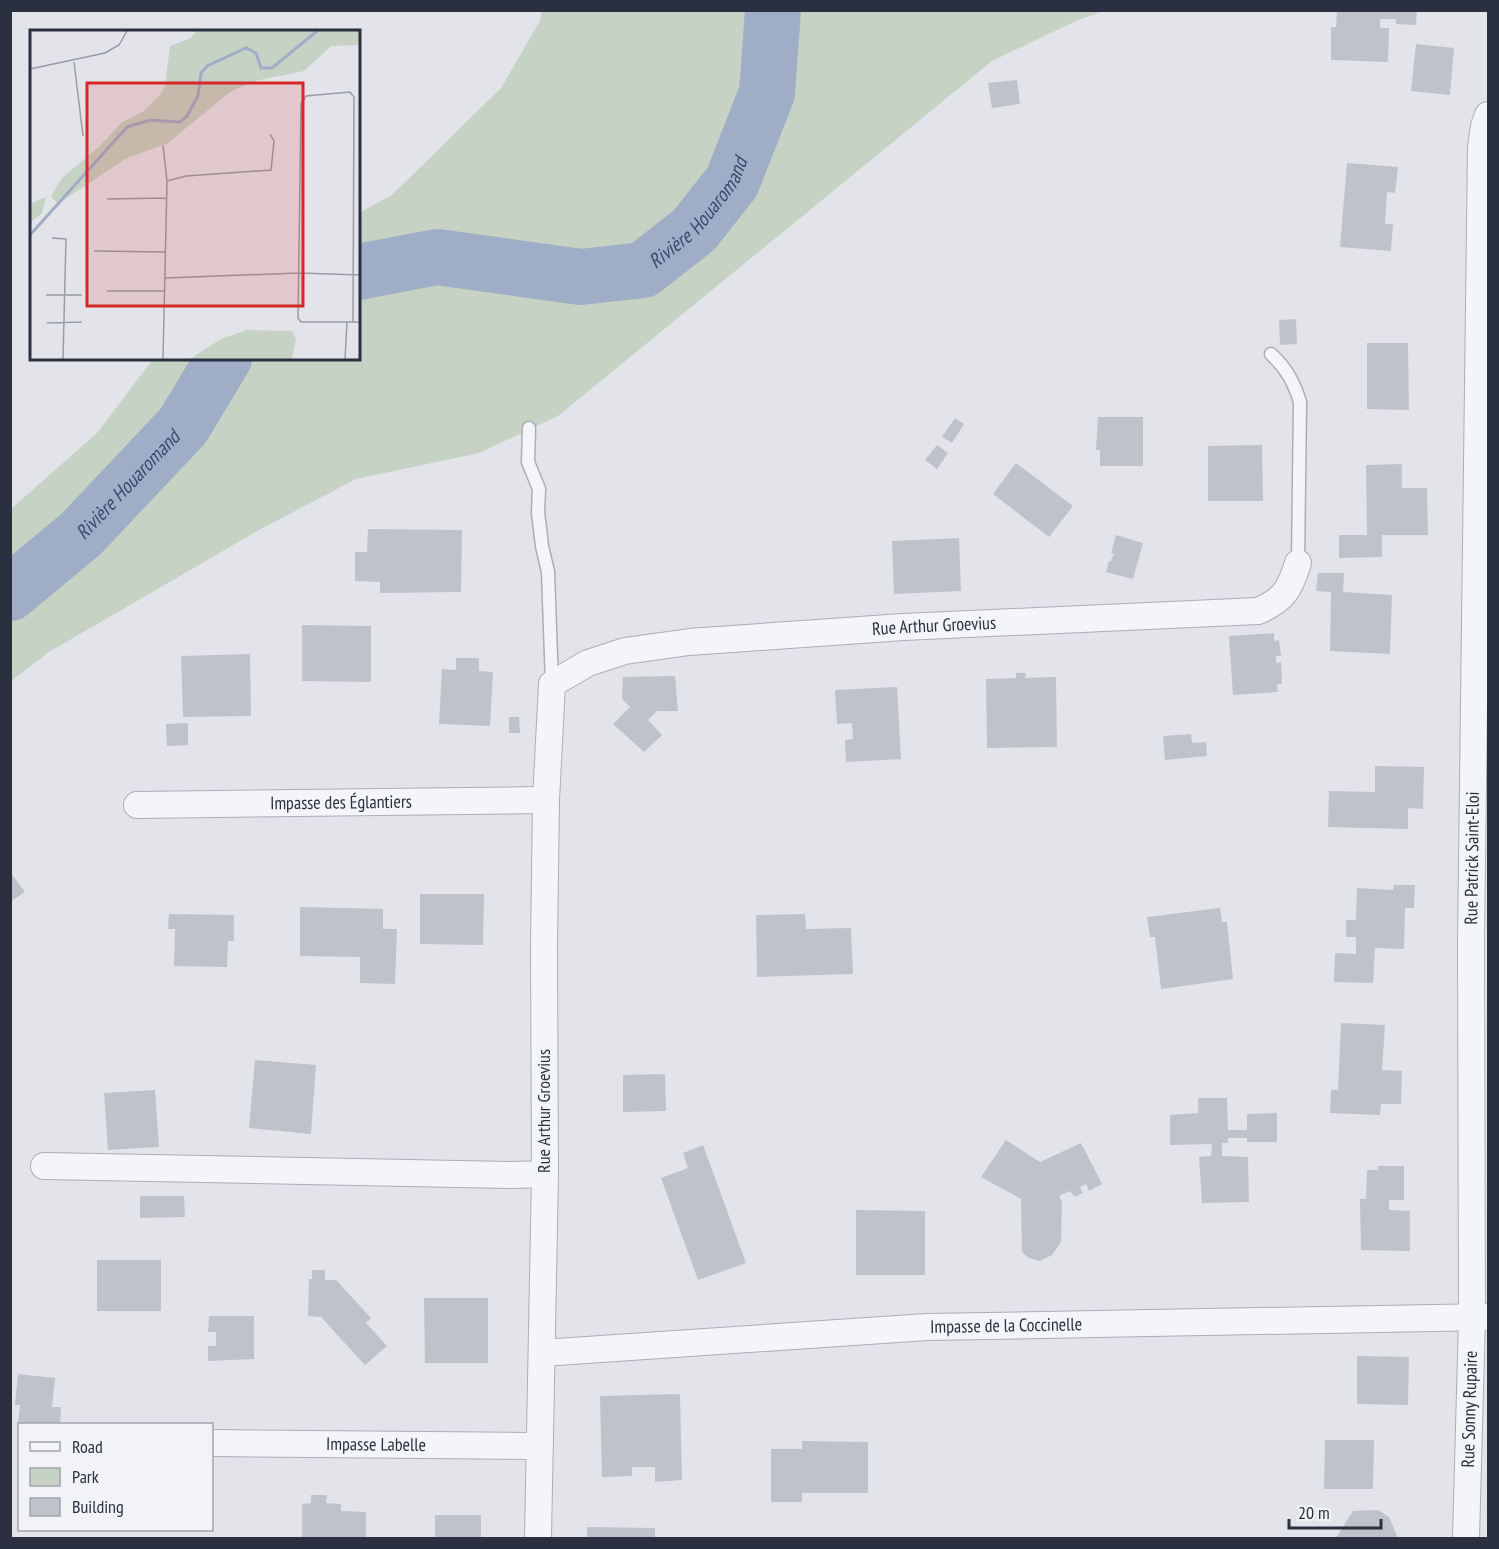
<svg xmlns="http://www.w3.org/2000/svg" width="1499" height="1549" font-family="'PT Sans Narrow',sans-serif">
	<rect width="100%" height="100%" fill="#e2e4e9"/>
	<polygon fill="#c5d2c4" points="541,11 1104,11 1078,20 992,61 558,416 479,453 356,479 259,530 49,652 11,681 11,509 98,432 153,359 358,358 359,213 392,195 501,88 541,19"/>
	<g fill="none" stroke-linecap="round" stroke-linejoin="round">
		<g stroke="#a0adc6" stroke-width="56">
			<path id="s1" d="M 358,272 L 437,257 L 581,277 L 643,270 L 694,230 L 732,182 L 767,93 L 773,10"/>
			<path id="s2" d="M 10,593 L 81,534 L 183,426 L 224,358"/>
		</g>
	</g>
	<g fill="#c0c2cb">
		<polygon points="1337,10 1417,10 1416,25 1396,24 1396,19 1380,19 1380,28 1389,28 1388,62 1331,60 1331,27 1336,27"/>
		<polygon points="1416,44 1454,48 1450,95 1411,91"/>
		<polygon points="1017,80 1020,104 992,108 988,83"/>
		<polygon points="1347,163 1398,167 1395,193 1387,192 1385,224 1393,224 1391,251 1340,247"/>
		<polygon points="1296,319 1297,344 1280,345 1279,320"/>
		<polygon points="1367,343 1408,343 1409,410 1367,409"/>
		<polygon points="1098,417 1143,417 1143,466 1100,466 1100,450 1096,450"/>
		<polygon points="955,418 964,424 952,443 942,437"/>
		<polygon points="937,445 948,453 937,469 925,460"/>
		<polygon points="1262,445 1263,501 1208,501 1208,446"/>
		<polygon points="1016,463 1073,506 1049,537 993,494"/>
		<polygon points="1402,464 1402,488 1427,488 1428,535 1382,535 1382,557 1339,558 1339,535 1367,535 1366,465"/>
		<polygon points="368,529 462,530 461,592 380,593 380,582 355,581 355,552 367,552"/>
		<polygon points="1116,535 1143,543 1133,579 1106,572 1109,561 1111,561 1114,554 1111,553"/>
		<polygon points="959,538 961,591 894,594 892,541"/>
		<polygon points="1318,573 1344,573 1343,592 1392,595 1390,654 1330,651 1331,592 1316,591"/>
		<polygon points="302,625 371,626 371,682 302,681"/>
		<polygon points="1274,633 1274,641 1279,640 1281,656 1276,656 1276,663 1281,662 1282,684 1277,684 1278,692 1233,695 1229,636"/>
		<polygon points="250,654 251,716 183,717 181,656"/>
		<polygon points="456,658 479,658 479,671 493,672 490,726 439,724 442,669 456,670"/>
		<polygon points="1016,673 1026,673 1025,678 1056,677 1057,747 987,748 986,679 1016,678"/>
		<polygon points="675,676 678,711 657,711 648,720 662,735 644,752 613,724 630,707 622,699 623,677"/>
		<polygon points="897,687 901,759 846,762 845,740 853,739 852,723 837,724 835,690"/>
		<polygon points="509,717 519,717 520,733 509,733"/>
		<polygon points="188,723 188,745 167,746 166,724"/>
		<polygon points="1191,734 1192,743 1206,742 1207,756 1165,760 1163,736"/>
		<polygon points="1375,766 1424,767 1423,809 1408,808 1408,829 1328,827 1329,791 1375,792"/>
		<polygon points="10,872 25,892 10,902"/>
		<polygon points="1394,885 1415,885 1414,908 1405,908 1404,949 1375,948 1373,983 1334,982 1335,953 1356,954 1356,937 1346,937 1346,920 1356,920 1357,888 1393,890"/>
		<polygon points="420,894 484,894 483,945 420,944"/>
		<polygon points="300,907 383,909 383,929 397,929 395,984 360,983 360,957 300,956"/>
		<polygon points="1220,908 1222,922 1227,922 1233,979 1161,989 1155,937 1150,937 1147,917"/>
		<polygon points="169,914 234,915 234,941 228,941 227,967 174,966 175,929 168,929"/>
		<polygon points="805,914 806,929 851,928 853,974 757,977 756,915"/>
		<polygon points="1341,1023 1385,1025 1382,1070 1402,1071 1401,1104 1381,1104 1380,1115 1330,1113 1331,1090 1338,1090"/>
		<polygon points="255,1060 316,1065 311,1134 249,1128"/>
		<polygon points="665,1074 666,1111 623,1112 623,1075"/>
		<polygon points="155,1090 159,1147 108,1150 104,1093"/>
		<polygon points="1198,1098 1227,1098 1228,1130 1247,1130 1247,1114 1277,1113 1277,1142 1247,1142 1247,1138 1228,1138 1228,1143 1222,1143 1222,1156 1248,1157 1249,1202 1202,1203 1199,1157 1211,1156 1212,1144 1170,1145 1170,1115 1198,1113"/>
		<polygon points="1006,1140 1040,1162 1081,1143 1102,1184 1089,1191 1086,1184 1080,1187 1083,1193 1075,1197 1070,1191 1059,1196 1062,1201 1061,1242 1052,1255 1040,1261 1029,1258 1022,1252 1021,1199 981,1177"/>
		<polygon points="703,1145 746,1263 698,1280 661,1178 688,1168 683,1153"/>
		<polygon points="1378,1166 1404,1166 1404,1200 1389,1200 1389,1210 1410,1211 1410,1251 1361,1250 1360,1199 1366,1199 1367,1170 1378,1170"/>
		<polygon points="140,1196 184,1196 185,1217 140,1218"/>
		<polygon points="856,1210 925,1211 925,1275 856,1275"/>
		<rect x="97" y="1260" width="64" height="51"/>
		<polygon points="312,1270 325,1270 325,1280 336,1280 371,1318 366,1323 387,1346 365,1365 321,1317 308,1316 309,1279 312,1279"/>
		<polygon points="424,1298 488,1298 488,1363 425,1363"/>
		<polygon points="209,1316 254,1316 254,1359 208,1361 208,1346 216,1346 216,1332 208,1332"/>
		<polygon points="1357,1356 1409,1357 1408,1405 1357,1404"/>
		<polygon points="18,1374 55,1378 52,1407 61,1407 60,1424 18,1425 20,1405 15,1405"/>
		<polygon points="680,1394 682,1480 655,1482 655,1467 632,1467 632,1476 602,1477 600,1396"/>
		<polygon points="1325,1440 1374,1440 1373,1489 1324,1489"/>
		<polygon points="802,1441 868,1442 868,1493 802,1493 802,1502 771,1502 771,1449 802,1449"/>
		<polygon points="311,1495 327,1495 326,1503 341,1504 341,1511 366,1512 366,1538 302,1538 302,1504 311,1503"/>
		<polygon points="1378,1510 1389,1517 1398,1538 1336,1538 1353,1511"/>
		<rect x="435" y="1515" width="46" height="23"/>
		<polygon points="587,1527 655,1528 655,1538 587,1538"/>
	</g>
	<g fill="none" stroke-linecap="round" stroke-linejoin="round">
		<defs>
			<g id="lane">
				<path d="M 1271,354 C 1286,368 1294,382 1300,402 L 1298,563"/>
				<polyline points="529,428 528,462 539,489 538,512 542,546 548,572 552,684"/>
			</g>
			<g id="street">
				<path id="s3" d="M 137,805 L 546,800"/>
				<polyline points="44,1166 512,1175 545,1174"/>
				<path id="s4" d="M 542,1353 L 927,1327 L 1488,1317"/>
				<path id="s5" d="M 212,1443 L 540,1446"/>
				<path id="s6" d="M 538,1538 L 545,1174 L 544,947 L 546,800 L 552,684 L 588,663 L 625,651 L 689,642 L 903,627 L 1258,611 C 1284,600 1290,589 1298,563"/>
				<path id="s7" d="M 1466,1538 L 1472,1317 L 1471,942 L 1481,147 L 1484,126 L 1488,115"/>
			</g>
		</defs>
		<use href="#lane" stroke="#abaeb6" stroke-width="15"/>
		<use href="#street" stroke="#abaeb6" stroke-width="28"/>
		<use href="#lane" stroke="#f4f5f8" stroke-width="12"/>
		<use href="#street" stroke="#f4f5f8" stroke-width="26"/>
	</g>
	<g text-anchor="middle" stroke-width="4.5" stroke-linejoin="round" paint-order="stroke">
		<g font-size="18" fill="#2b3040" stroke="#f1f3f7">
			<text dy="6" stroke="none"><textPath href="#s6" startOffset="1245">Rue Arthur Groevius</textPath></text>
			<text dy="6" stroke="none"><textPath href="#s3" startOffset="204">Impasse des Églantiers</textPath></text>
			<text dy="6" stroke="none"><textPath href="#s7" startOffset="680">Rue Patrick Saint-Eloi</textPath></text>
			<text transform="translate(544 1111) rotate(-90)" y="6">Rue Arthur Groevius</text>
			<text dy="6" stroke="none"><textPath href="#s4" startOffset="465">Impasse de la Coccinelle</textPath></text>
			<text dy="6" stroke="none"><textPath href="#s7" startOffset="129">Rue Sonny Rupaire</textPath></text>
			<text dy="6" stroke="none"><textPath href="#s5" startOffset="164">Impasse Labelle</textPath></text>
		</g>
		<g font-size="20" font-style="italic" fill="#394970" stroke="#f1f3f7">
			<text dy="7" stroke="none"><textPath href="#s1" startOffset="369">Rivière Houaromand</textPath></text>
			<text dy="7" stroke="none"><textPath href="#s2" startOffset="160">Rivière Houaromand</textPath></text>
		</g>
	</g>
	<g transform="translate(30 30)">
		<rect width="330" height="330" fill="#e2e4e9"/>
		<path d="M 167,1 L 330,1 L 330,15 L 301,16 L 274,41 L 225,51 L 200,62 L 138,113 L 95,129 L 28,174 L 21,166 L 32,148 L 71,115 L 91,93 L 114,81 L 129,66 L 135,56 L 140,16 L 161,8 ZM 16,167 L 12,183 L 0,193 L 0,174 ZM 217,300 L 262,301 L 266,309 L 262,329 L 160,329 L 191,309 Z" fill="#c5d2c4"/>
		<path fill="none" stroke="#a0adc6" stroke-width="3" d="M 0,205 L 97,97 L 120,90 L 150,92 L 157,86 L 168,66 L 171,43 L 177,36 L 216,18 L 226,23 L 231,38 L 242,38 L 287,1"/>
		<path fill="none" stroke="#999ca5" stroke-width="1.5" d="M 44,32 L 53,106M 0,39 L 75,23 L 89,15 L 97,1M 133,115 L 137,151M 77,169 L 136,168M 22,208 L 36,209 L 33,329M 64,221 L 136,222M 135,248 L 269,243 L 330,245M 77,261 L 135,261M 16,265 L 52,265M 323,292 L 324,67 L 320,62 L 276,66 L 271,74 L 268,288 L 271,292 L 330,292M 17,293 L 52,292M 133,329 L 137,151 L 156,146 L 241,140 L 244,111 L 240,104M 315,329 L 317,292"/>
		<path fill="#d62828" fill-opacity="0.15" stroke="#d62828" stroke-width="3" d="M 57,53 L 273,53 L 273,276 L 57,276 Z"/>
		<rect width="330" height="330" fill="none" stroke="#2b3040" stroke-width="3"/>
	</g>
	<rect width="1499" height="1549" fill="none" stroke="#2b3040" stroke-width="24"/>
	<rect x="18" y="1423" width="195" height="108" fill="#f1f3f7" stroke="#a2a5ae" stroke-width="1.5"/>
	<rect x="30" y="1442" width="30" height="9" fill="#f4f5f8" stroke="#a2a5ae" stroke-width="1.5"/>
	<text x="72" y="1453" font-size="18" fill="#2b3040">Road</text>
	<rect x="30" y="1468" width="30" height="18" fill="#c5d2c4" stroke="#a2a5ae" stroke-width="1.5"/>
	<text x="72" y="1483" font-size="18" fill="#2b3040">Park</text>
	<rect x="30" y="1498" width="30" height="18" fill="#c0c2cb" stroke="#a2a5ae" stroke-width="1.5"/>
	<text x="72" y="1513" font-size="18" fill="#2b3040">Building</text>
	<path d="M1289 1519v9h92v-9" fill="none" stroke="#2b3040" stroke-width="3"/>
	<text x="1298" y="1519" font-size="18" fill="#2b3040" stroke="#f1f3f7" stroke-width="4.5" paint-order="stroke">20 m</text>
</svg>
